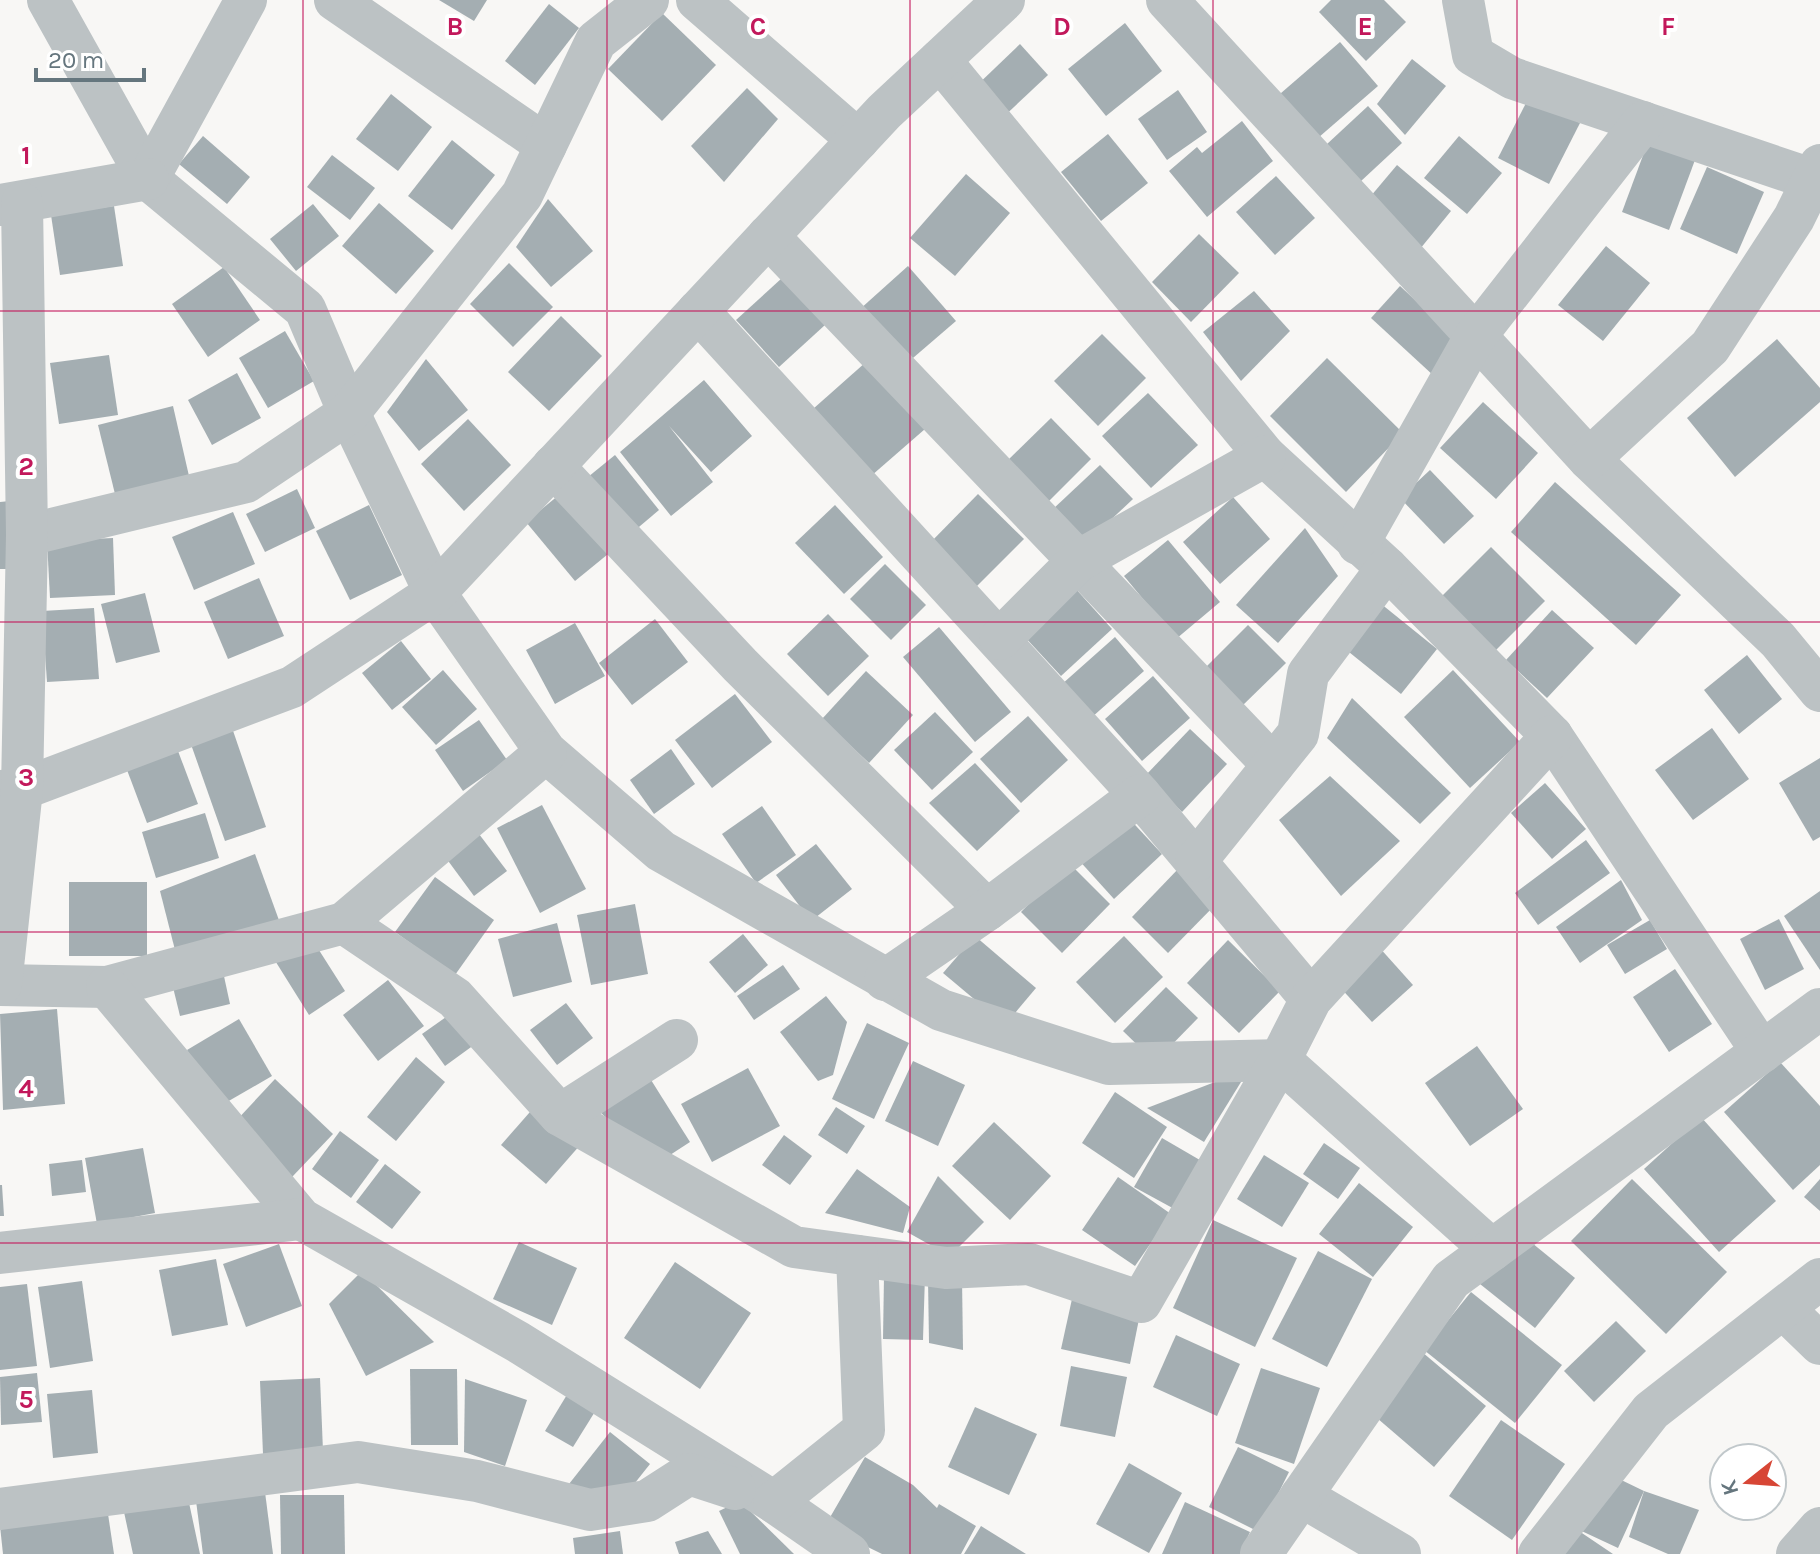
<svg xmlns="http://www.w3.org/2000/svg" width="1820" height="1554" font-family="Karla,sans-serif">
	<rect width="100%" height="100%" fill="#f8f7f5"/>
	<g fill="#a4aeb2">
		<polygon points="439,0 487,0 474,21"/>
		<polygon points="1331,0 1384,0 1406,22 1366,61 1319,12"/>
		<polygon points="549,4 579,28 535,85 505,61"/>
		<polygon points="662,13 716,65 662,121 608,69"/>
		<polygon points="1125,23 1162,71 1106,116 1068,69"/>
		<polygon points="1340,42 1378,86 1311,144 1273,100"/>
		<polygon points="1020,44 1048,75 999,121 971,91"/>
		<polygon points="1412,59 1446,86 1405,135 1377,104"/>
		<polygon points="747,88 778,119 724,182 691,146"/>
		<polygon points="1178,90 1207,132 1167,160 1138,119"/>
		<polygon points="391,94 432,127 398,171 356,139"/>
		<polygon points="1529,97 1580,123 1549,184 1498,158"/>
		<polygon points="1368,106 1402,143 1360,182 1326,145"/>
		<polygon points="1242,121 1273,161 1207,217 1169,171 1197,147 1202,153"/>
		<polygon points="1108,134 1148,183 1101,221 1061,172"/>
		<polygon points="203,136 250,177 227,204 179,164"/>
		<polygon points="1459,136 1502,173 1467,214 1424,178"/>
		<polygon points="452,140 495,175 452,230 408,196"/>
		<polygon points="1648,142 1695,160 1669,230 1622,212"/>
		<polygon points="332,155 375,188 350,220 307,187"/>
		<polygon points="1397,165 1451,211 1420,249 1365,203"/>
		<polygon points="1707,167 1764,192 1737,254 1680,229"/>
		<polygon points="966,174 1010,213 955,276 910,238"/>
		<polygon points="1276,176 1315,218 1275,255 1236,212"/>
		<polygon points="548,199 593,251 551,287 516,247"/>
		<polygon points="379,203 434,251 396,294 342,246"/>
		<polygon points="313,204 339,236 296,271 270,239"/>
		<polygon points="114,206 123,266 60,275 51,215"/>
		<polygon points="1199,234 1239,273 1191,322 1152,282"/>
		<polygon points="1606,246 1650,283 1603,341 1558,305"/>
		<polygon points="509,263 553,307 513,347 470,304"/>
		<polygon points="908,266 956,321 906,364 859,310"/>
		<polygon points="224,267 260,320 208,357 172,304"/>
		<polygon points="782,278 825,325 779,367 736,320"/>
		<polygon points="1400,286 1462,344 1434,376 1371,318"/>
		<polygon points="1254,291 1290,331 1241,381 1203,332"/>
		<polygon points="561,316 602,356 549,411 508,372"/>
		<polygon points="285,331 314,381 268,408 239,358"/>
		<polygon points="1102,334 1146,378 1098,426 1054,381"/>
		<polygon points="1777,339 1820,388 1820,402 1735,477 1687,418"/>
		<polygon points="109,355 118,415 59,424 50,363"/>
		<polygon points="1327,358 1403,433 1346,492 1270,416"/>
		<polygon points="426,359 468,410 419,451 387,412"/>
		<polygon points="866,362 925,429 871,476 813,409"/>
		<polygon points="237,373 261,418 212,445 188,400"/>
		<polygon points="704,380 752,436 711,472 669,426 713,482 671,516 620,452"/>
		<polygon points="1148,393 1198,445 1151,488 1102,436"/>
		<polygon points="1483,402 1538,453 1496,499 1440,448"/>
		<polygon points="173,406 189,476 115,494 98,425"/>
		<polygon points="1051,418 1091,459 1047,503 1006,462"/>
		<polygon points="468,419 511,465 464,511 421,464"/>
		<polygon points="615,455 659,510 633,532 588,477"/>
		<polygon points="1100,465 1133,499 1084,545 1052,510"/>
		<polygon points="1430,470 1474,516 1444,544 1400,498"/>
		<polygon points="1555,482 1681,595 1636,645 1511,532"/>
		<polygon points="297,489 315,528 265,552 246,514"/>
		<polygon points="565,490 613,550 575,581 526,522"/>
		<polygon points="978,494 1024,539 973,590 928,545"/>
		<polygon points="1233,497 1270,539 1220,584 1183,542"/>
		<polygon points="10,501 10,569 0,569 0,502"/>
		<polygon points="369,505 402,575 350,600 316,531"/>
		<polygon points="835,505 883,557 844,594 795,543"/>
		<polygon points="233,512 255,564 194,590 172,537"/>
		<polygon points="1305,528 1338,576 1278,643 1236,605"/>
		<polygon points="113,538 115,595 50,598 47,541"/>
		<polygon points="1168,540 1220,602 1176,639 1124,576"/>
		<polygon points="1491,547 1545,601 1495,651 1441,597"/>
		<polygon points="885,564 926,605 891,640 850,599"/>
		<polygon points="259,578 284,636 228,659 204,602"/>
		<polygon points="1075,588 1112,629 1061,676 1023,635"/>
		<polygon points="145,593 160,652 116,663 101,604"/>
		<polygon points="1380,603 1437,649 1401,694 1344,648"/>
		<polygon points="94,608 99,679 47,682 42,611"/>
		<polygon points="1552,610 1594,648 1547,698 1506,660"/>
		<polygon points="828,614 869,656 828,696 787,654"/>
		<polygon points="655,619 688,662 632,705 599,663"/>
		<polygon points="575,623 605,676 555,704 526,650"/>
		<polygon points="1248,625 1286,663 1241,707 1204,669"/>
		<polygon points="939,627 1011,712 975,742 903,657"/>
		<polygon points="1115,637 1144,671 1091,718 1061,685"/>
		<polygon points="401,641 431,679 392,710 362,673"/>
		<polygon points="1747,655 1782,699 1739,734 1704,690"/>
		<polygon points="443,670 477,709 436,745 402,707"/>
		<polygon points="1453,670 1520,742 1470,788 1404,717"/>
		<polygon points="866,671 913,715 869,763 822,719"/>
		<polygon points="1153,676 1190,718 1142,761 1105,719"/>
		<polygon points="735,694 772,742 712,788 675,740"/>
		<polygon points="1352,698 1451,793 1420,824 1327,738"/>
		<polygon points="935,712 973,752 932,790 894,750"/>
		<polygon points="1028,716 1068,760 1021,803 980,759"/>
		<polygon points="229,719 266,827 225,841 187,733"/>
		<polygon points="479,720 507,760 463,791 435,750"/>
		<polygon points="1712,728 1749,779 1693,820 1655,770"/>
		<polygon points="1190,729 1227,764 1182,812 1145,776"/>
		<polygon points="175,743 198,804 147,823 124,762"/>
		<polygon points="671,749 695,784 654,814 630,780"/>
		<polygon points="1820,758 1820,837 1813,841 1779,783"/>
		<polygon points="975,763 1020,811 977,851 929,803"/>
		<polygon points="1330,776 1400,841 1341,896 1279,820"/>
		<polygon points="1545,783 1586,829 1552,859 1511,813"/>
		<polygon points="542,805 586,889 540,913 497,828"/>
		<polygon points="762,806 796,855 756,883 722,834"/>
		<polygon points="205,813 219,858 156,878 142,832"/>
		<polygon points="1124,813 1162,854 1114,899 1076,857"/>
		<polygon points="479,834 507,871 474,896 446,858"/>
		<polygon points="1586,840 1610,873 1538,925 1515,893"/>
		<polygon points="816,844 852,889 811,921 776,875"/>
		<polygon points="255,854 280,923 175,950 160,891"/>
		<polygon points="1069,863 1110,904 1062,953 1021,912"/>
		<polygon points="1180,867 1217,903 1168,953 1132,917"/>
		<polygon points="435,877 494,920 455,975 395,932"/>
		<polygon points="1621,880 1642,920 1580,963 1556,927"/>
		<rect x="69" y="882" width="78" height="74"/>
		<polygon points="1820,891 1820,970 1784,916"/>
		<polygon points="635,904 648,974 591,985 577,915"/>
		<polygon points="1779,919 1804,969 1765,990 1740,939"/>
		<polygon points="1650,920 1667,949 1625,974 1607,945"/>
		<polygon points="557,923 572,982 513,997 498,939"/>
		<polygon points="743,934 768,965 735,993 709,962"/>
		<polygon points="310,936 345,991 309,1015 274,959"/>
		<polygon points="975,936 1036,988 1005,1025 943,973"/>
		<polygon points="1124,936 1163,977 1115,1023 1076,982"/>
		<polygon points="1228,940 1280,991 1239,1033 1187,983"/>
		<polygon points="1378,946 1413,985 1372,1022 1336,983"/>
		<polygon points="783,965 800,989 754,1020 737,996"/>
		<polygon points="222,967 230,1004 180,1016 171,979"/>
		<polygon points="1675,969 1712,1024 1669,1052 1633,997"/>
		<polygon points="388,980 424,1026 378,1061 343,1015"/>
		<polygon points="1166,987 1198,1018 1155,1062 1123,1031"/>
		<polygon points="826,996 847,1022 833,1075 818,1081 780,1032"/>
		<polygon points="566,1003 593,1038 557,1065 530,1030"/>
		<polygon points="57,1009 65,1104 3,1110 0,1014"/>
		<polygon points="456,1010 478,1042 445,1066 422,1034"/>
		<polygon points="239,1019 272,1076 220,1106 187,1050"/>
		<polygon points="867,1023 909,1043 874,1119 832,1099"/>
		<polygon points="1477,1046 1523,1109 1470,1146 1425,1083"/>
		<polygon points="416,1057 445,1082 396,1141 367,1117"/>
		<polygon points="913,1061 965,1085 938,1146 885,1121"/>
		<polygon points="1780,1062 1820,1106 1820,1165 1793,1190 1724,1112"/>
		<polygon points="748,1068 780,1126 712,1162 681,1104"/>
		<polygon points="1249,1069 1204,1142 1147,1108"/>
		<polygon points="646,1072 690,1142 670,1155 634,1145 593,1105"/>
		<polygon points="275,1079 333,1134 292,1177 235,1122"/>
		<polygon points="1115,1092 1167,1127 1134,1178 1082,1143"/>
		<polygon points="537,1104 581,1144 546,1184 501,1145"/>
		<polygon points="836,1107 865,1126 847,1154 818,1135"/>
		<polygon points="1701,1117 1776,1201 1719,1252 1644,1169"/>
		<polygon points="994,1122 1051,1176 1010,1220 952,1166"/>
		<polygon points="340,1131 379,1160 351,1198 312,1169"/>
		<polygon points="784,1135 812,1156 790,1185 762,1165"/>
		<polygon points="1162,1138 1205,1163 1178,1211 1134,1187"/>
		<polygon points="1324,1143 1360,1168 1338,1199 1303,1174"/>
		<polygon points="143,1148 155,1213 97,1224 85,1158"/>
		<polygon points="1264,1155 1309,1183 1282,1227 1237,1199"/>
		<polygon points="82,1160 86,1192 52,1196 49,1164"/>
		<polygon points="385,1164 421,1192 392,1229 356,1202"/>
		<polygon points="857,1169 910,1207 903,1233 825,1213"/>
		<polygon points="938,1176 984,1222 950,1256 907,1232"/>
		<polygon points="1118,1177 1171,1214 1135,1266 1082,1230"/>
		<polygon points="1632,1179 1727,1272 1666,1334 1571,1241"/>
		<polygon points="1820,1179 1820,1211 1804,1197"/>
		<polygon points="1359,1183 1413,1227 1373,1277 1319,1234"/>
		<polygon points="0,1185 2,1185 4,1216 0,1216"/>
		<polygon points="1213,1220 1297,1258 1255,1347 1173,1308"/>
		<polygon points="1521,1234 1575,1278 1535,1328 1480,1284"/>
		<polygon points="519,1242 577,1268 552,1325 493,1299"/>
		<polygon points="279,1244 302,1306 246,1327 223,1264"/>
		<polygon points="1318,1251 1372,1279 1327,1367 1272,1339"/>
		<polygon points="216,1259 228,1325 172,1336 159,1270"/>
		<polygon points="675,1262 751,1313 700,1389 624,1338"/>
		<polygon points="362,1271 434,1342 366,1376 329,1304"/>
		<polygon points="884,1275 925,1275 923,1340 883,1339"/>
		<polygon points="928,1278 962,1278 963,1350 929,1343"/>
		<polygon points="82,1281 93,1361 50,1368 38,1287"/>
		<polygon points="27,1284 37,1366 0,1370 0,1287"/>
		<polygon points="1471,1292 1562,1365 1515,1423 1424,1350"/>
		<polygon points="1072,1299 1140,1314 1130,1364 1061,1349"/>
		<polygon points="1616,1321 1646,1351 1594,1402 1564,1371"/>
		<polygon points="1176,1335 1240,1364 1217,1416 1153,1387"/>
		<polygon points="1422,1352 1486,1406 1434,1467 1370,1412"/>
		<polygon points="1071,1366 1127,1377 1115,1437 1060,1426"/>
		<polygon points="1261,1368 1320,1388 1294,1464 1235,1443"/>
		<polygon points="410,1369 457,1369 458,1445 411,1445"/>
		<polygon points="37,1373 42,1422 1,1425 0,1377"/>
		<polygon points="320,1378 323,1451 263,1454 260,1381"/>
		<polygon points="465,1379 527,1400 505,1466 464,1452"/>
		<polygon points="92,1390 98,1453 53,1458 47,1394"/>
		<polygon points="568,1393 596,1410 573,1447 545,1431"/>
		<polygon points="975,1407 1037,1434 1009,1495 948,1467"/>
		<polygon points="1501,1420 1565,1464 1512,1540 1449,1496"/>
		<polygon points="610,1432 650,1464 623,1498 569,1484"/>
		<polygon points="1238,1447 1289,1472 1259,1532 1209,1507"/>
		<polygon points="865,1457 913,1485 937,1508 939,1504 976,1526 961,1554 882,1554 825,1526"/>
		<polygon points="1129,1463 1182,1493 1149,1553 1096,1524"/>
		<polygon points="1613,1476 1644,1491 1618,1548 1573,1527 1613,1554 1556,1554 1573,1527"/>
		<polygon points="1644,1491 1699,1510 1680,1554 1668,1554 1629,1537"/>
		<polygon points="265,1492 273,1554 203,1554 196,1501"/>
		<polygon points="280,1495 344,1495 345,1554 281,1554"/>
		<polygon points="188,1498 200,1554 133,1554 124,1512"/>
		<polygon points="740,1501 794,1554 740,1554 719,1511"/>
		<polygon points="1185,1502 1250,1532 1240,1554 1162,1554"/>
		<polygon points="108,1514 114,1554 3,1554 0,1526"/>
		<polygon points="981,1526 1026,1554 964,1554"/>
		<polygon points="620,1531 623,1554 575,1554 573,1538"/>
		<polygon points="708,1531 722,1554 679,1554 675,1542"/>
	</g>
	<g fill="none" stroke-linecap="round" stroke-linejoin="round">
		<g stroke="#bcc2c4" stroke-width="42">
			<polyline points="48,0 148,179 305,309 349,413 435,593 546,752 661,851 941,1010 1109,1064 1280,1060 1492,1250"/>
			<polyline points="335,0 546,145"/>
			<polyline points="697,0 858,140"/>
			<polyline points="1167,0 1589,459 1778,640 1820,691"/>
			<polyline points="1463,0 1473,55 1512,78 1820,182"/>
			<polyline points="940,60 1265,456 1387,568 1552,736 1762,1052"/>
			<polyline points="148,179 246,0"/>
			<polyline points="0,205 148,179"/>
			<polyline points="768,236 1273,765"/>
			<polyline points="698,311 1140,795 1311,999"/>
			<polyline points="1589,459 1710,347 1794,218 1820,165"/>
			<polyline points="553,466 740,665 987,910"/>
			<polyline points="27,535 246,482 349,413 522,195 596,41 648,0"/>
			<polyline points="1358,544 1475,337 1643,122"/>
			<polyline points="1000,639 1078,561 1265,456"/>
			<polyline points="0,791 22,789 292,687 435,593 884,112 1004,0"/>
			<polyline points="1196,861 1298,734 1308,674 1387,568"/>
			<polyline points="344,923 455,998 560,1115 794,1247 946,1268 1029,1264 1141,1302 1280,1060 1311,999 1552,736"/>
			<polyline points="885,980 987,910 1140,795"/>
			<polyline points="0,985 107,987 344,923 546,752"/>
			<polyline points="1,985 22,789 27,535 22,203"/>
			<polyline points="107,987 301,1219 518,1342 774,1502 849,1554"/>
			<polyline points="560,1115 677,1040"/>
			<polyline points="0,1253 301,1219"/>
			<polyline points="1784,1309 1820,1344"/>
			<polyline points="1301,1496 1400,1554"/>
			<polyline points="774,1502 864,1430 857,1256"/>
			<polyline points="0,1509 358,1462 477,1481 590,1510 647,1501 689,1474 735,1489"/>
			<polyline points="1261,1554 1451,1280 1820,1009"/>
			<polyline points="1539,1554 1651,1411 1820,1279"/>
			<polyline points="1797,1554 1820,1528"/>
		</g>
	</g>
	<path fill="none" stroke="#c2185b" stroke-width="2" stroke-opacity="0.55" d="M 303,0 L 303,1554M 607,0 L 607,1554M 910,0 L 910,1554M 1213,0 L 1213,1554M 1517,0 L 1517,1554M 0,311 L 1820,311M 0,622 L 1820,622M 0,932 L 1820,932M 0,1243 L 1820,1243"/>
	<g font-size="26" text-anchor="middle" font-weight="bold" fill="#c2185b" stroke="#fff" stroke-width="8" stroke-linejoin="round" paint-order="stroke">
		<text x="455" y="35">B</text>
		<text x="758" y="35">C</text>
		<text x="1062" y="35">D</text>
		<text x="1365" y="35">E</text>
		<text x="1668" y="35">F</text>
		<text x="26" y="164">1</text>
		<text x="26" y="475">2</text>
		<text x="26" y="786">3</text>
		<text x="26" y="1097">4</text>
		<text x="26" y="1408">5</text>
	</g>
	<g transform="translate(1748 1482) rotate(253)"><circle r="38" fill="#ffffff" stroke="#c1c8cb" stroke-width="2"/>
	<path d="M0-6L14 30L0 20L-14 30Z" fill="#d74635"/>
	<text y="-12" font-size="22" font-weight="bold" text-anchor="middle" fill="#65767e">K</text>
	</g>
	<path d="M36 68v12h108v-12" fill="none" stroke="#65767e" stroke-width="4"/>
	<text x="48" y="68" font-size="24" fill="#65767e" stroke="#ffffff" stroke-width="6" paint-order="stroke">20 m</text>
</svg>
